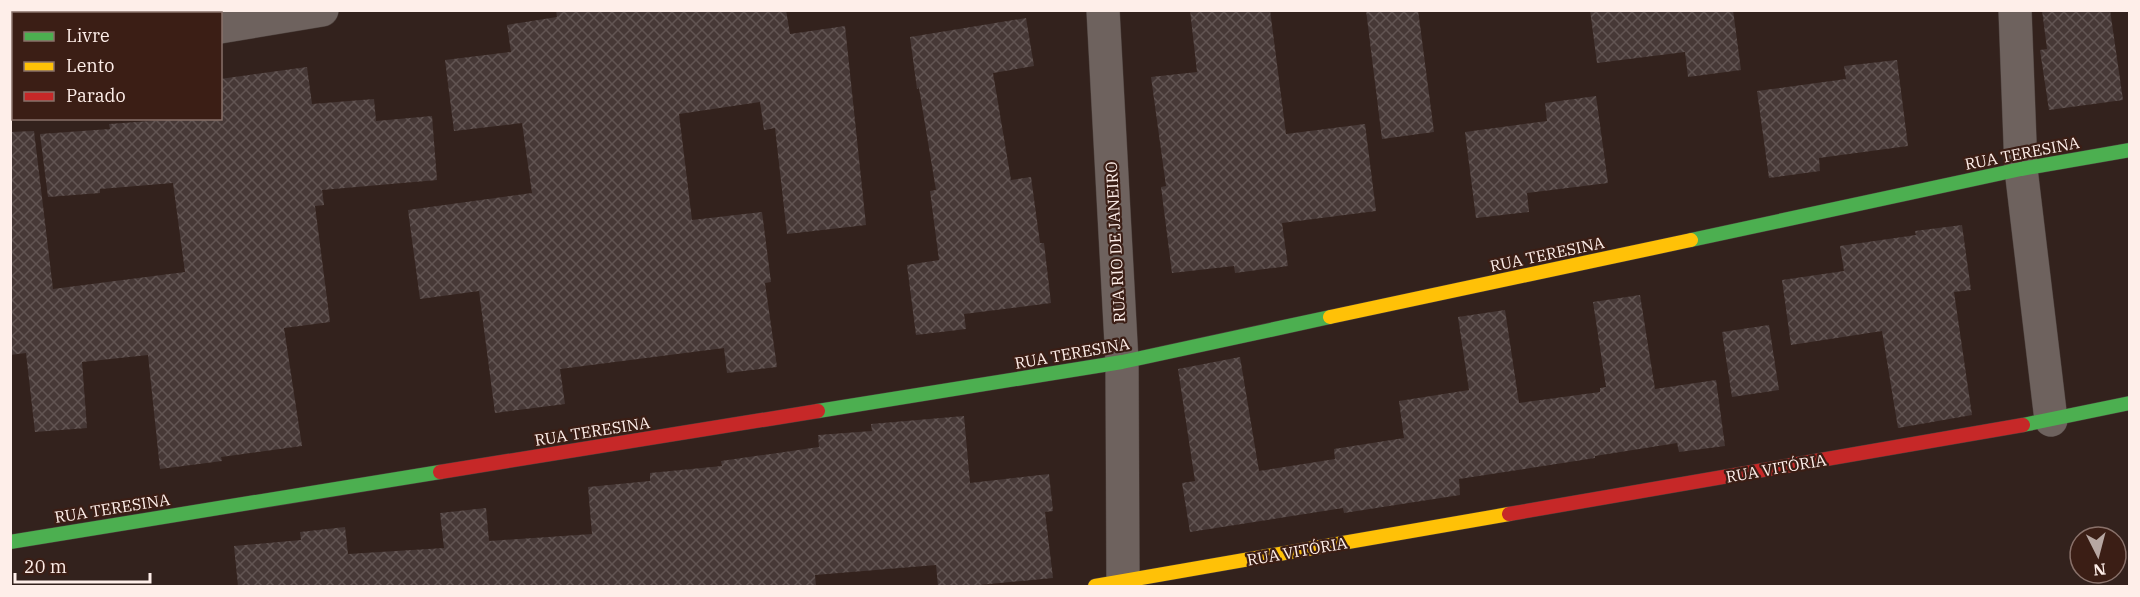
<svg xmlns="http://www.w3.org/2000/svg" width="2140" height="597" font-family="'IBM Plex Serif',serif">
	<defs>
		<pattern id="building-cross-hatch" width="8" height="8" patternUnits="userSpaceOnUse" patternTransform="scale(1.5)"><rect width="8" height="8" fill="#463836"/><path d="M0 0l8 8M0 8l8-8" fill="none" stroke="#625553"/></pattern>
	</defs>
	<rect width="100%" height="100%" fill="#33221d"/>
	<g fill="url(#building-cross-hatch)">
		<polygon points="556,10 786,10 790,34 845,26 866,225 787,234 775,128 764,130 760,102 679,114 692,220 762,212 771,282 765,283 777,367 727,373 724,348 560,369 565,404 495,413 479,291 420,299 408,210 532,193 522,123 454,131 445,60 511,52 507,25 557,17"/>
		<polygon points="1190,10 1270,10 1286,134 1365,124 1376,211 1282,223 1288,266 1235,273 1234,266 1172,273 1161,187 1166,186 1151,77 1197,72"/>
		<polygon points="1366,10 1418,10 1434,132 1382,139"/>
		<polygon points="1590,10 1733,10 1741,70 1688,77 1685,52 1597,63"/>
		<polygon points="2042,10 2110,10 2123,100 2049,110 2040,50 2047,49"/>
		<polygon points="1026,18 1034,66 993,73 1011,180 1031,177 1040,243 1044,243 1051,303 964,314 966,329 916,335 907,265 939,260 930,191 936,190 919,88 917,89 910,37"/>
		<polygon points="1897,60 1908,146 1819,158 1820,171 1769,178 1757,91 1846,79 1844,66"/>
		<polygon points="307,67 312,104 374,99 376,121 432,116 437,180 322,190 324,205 315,206 330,322 284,328 302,446 221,457 222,461 160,469 148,355 82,362 87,428 35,432 26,353 10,355 10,132 34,131 53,289 185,272 173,183 100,189 100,193 48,197 40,134 110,129 109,124 165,120 165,118 220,118 220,79"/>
		<polygon points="1596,96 1608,183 1527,193 1529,212 1476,218 1465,132 1547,121 1545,103"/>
		<polygon points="1962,225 1971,290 1954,292 1972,415 1898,428 1882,331 1791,345 1782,280 1844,271 1840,246 1916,235 1915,231"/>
		<polygon points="1640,295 1655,389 1716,380 1725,446 1679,452 1677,443 1595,456 1595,458 1459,479 1460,495 1344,513 1343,508 1190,532 1182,483 1195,481 1178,369 1240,357 1259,471 1335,459 1334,449 1404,438 1399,401 1469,390 1458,317 1505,310 1519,403 1600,392 1600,388 1606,387 1593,302"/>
		<polygon points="1769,325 1779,390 1732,397 1722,332"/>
		<polygon points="964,416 970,483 1049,474 1053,511 1045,512 1053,578 968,586 938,586 936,565 815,575 816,586 238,586 234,546 301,540 300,532 345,527 348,554 444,548 440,513 486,508 489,541 592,534 588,487 650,481 650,473 722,466 721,461 819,447 818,435 872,431 871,424"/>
	</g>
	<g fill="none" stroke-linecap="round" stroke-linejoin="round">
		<defs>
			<g id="street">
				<polyline points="1103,10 1122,362 1123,581"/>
				<polyline points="2015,10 2021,169 2051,420"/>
				<polyline points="220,27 322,10"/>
				<polyline points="10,62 14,62"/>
			</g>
			<g id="fast">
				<polyline points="1691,240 2021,169 2130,150"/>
				<polyline points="818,411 1122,362 1330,317"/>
				<polyline points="2023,425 2130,403"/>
				<polyline points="10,542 440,472"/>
			</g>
			<g id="slow">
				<polyline points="1330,317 1691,240"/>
				<polyline points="1095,586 1509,514"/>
			</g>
			<g id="jam">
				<polyline points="440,472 818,411"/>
				<polyline points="1509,514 2023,425"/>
			</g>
		</defs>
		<use href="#street" stroke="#4a3e3a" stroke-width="34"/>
		<use href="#fast" stroke="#4a3e3a" stroke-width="15"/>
		<use href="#slow" stroke="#4a3e3a" stroke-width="15"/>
		<use href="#jam" stroke="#4a3e3a" stroke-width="15"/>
		<use href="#street" stroke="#6e625e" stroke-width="33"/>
		<use href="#fast" stroke="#4caf50" stroke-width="14"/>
		<use href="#slow" stroke="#ffc107" stroke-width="14"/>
		<use href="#jam" stroke="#c62828" stroke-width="14"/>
	</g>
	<g text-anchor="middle" stroke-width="4.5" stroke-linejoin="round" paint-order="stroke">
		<g font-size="16" fill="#feeee9" stroke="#3b1e15">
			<text transform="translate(2022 153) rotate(-11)" y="6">RUA TERESINA</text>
			<text transform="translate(1115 242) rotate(-93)" y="6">RUA RIO DE JANEIRO</text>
			<text transform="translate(1547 254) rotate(-12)" y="6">RUA TERESINA</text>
			<text transform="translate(1072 353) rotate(-10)" y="6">RUA TERESINA</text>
			<text transform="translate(592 431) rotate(-9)" y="6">RUA TERESINA</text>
			<text transform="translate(1776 468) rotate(-10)" y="6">RUA VITÓRIA</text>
			<text transform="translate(112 508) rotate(-9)" y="6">RUA TERESINA</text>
			<text transform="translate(1297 551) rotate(-10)" y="6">RUA VITÓRIA</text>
		</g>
	</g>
	<rect width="2140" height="597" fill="none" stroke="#feeee9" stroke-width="24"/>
	<rect x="12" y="12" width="210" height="108" fill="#3b1e15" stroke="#89716a" stroke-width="1.5"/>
	<rect x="24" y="32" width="30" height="9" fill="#4caf50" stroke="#89716a" stroke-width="1.5"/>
	<text x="66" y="42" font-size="18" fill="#feeee9">Livre</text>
	<rect x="24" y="62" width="30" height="9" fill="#ffc107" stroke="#89716a" stroke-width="1.5"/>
	<text x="66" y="72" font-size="18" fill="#feeee9">Lento</text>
	<rect x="24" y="92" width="30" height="9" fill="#c62828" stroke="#89716a" stroke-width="1.5"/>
	<text x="66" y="102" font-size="18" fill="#feeee9">Parado</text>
	<g transform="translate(2098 555) rotate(174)"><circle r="28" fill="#3b1e15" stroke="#89716a" stroke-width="1.5"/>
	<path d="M0-4.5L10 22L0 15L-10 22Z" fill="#b7a7a2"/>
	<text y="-9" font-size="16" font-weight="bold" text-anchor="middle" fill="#feeee9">N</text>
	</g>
	<path d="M15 573v9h135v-9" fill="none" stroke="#feeee9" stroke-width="3"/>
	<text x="24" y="573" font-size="18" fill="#feeee9" stroke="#3b1e15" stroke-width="4.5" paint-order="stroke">20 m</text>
</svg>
